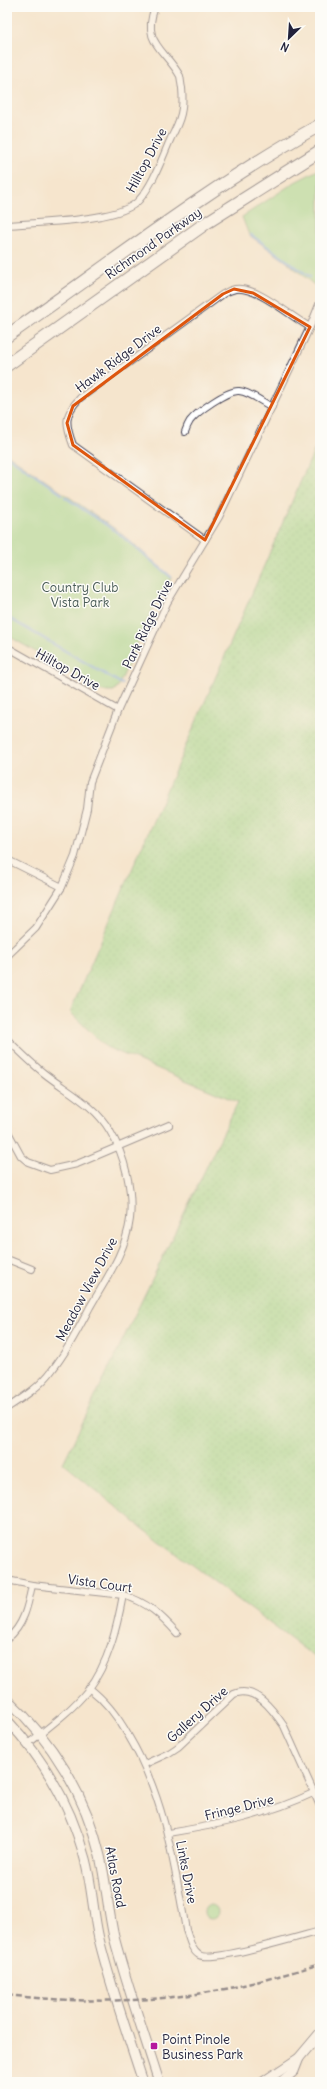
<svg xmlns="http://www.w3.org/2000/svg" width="327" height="2089" font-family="Delius,sans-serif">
	<defs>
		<pattern id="grass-dots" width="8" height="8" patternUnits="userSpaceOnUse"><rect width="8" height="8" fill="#9bda8f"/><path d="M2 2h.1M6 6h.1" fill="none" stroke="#85bb7c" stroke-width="1.8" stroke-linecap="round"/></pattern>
	</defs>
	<rect width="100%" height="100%" fill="#fdfcf7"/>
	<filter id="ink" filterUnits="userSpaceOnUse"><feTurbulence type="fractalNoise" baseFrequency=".025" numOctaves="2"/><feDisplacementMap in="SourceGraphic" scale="8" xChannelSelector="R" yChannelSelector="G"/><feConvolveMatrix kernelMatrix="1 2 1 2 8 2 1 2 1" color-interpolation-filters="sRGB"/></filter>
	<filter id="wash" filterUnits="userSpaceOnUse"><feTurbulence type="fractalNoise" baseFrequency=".012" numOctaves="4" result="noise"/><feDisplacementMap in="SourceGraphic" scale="16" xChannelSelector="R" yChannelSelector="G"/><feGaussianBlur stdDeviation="0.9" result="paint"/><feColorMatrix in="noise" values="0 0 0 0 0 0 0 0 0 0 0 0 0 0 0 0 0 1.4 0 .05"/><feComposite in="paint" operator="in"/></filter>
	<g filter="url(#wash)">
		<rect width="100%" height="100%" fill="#f5e5cd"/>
		<polygon fill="url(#grass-dots)" stroke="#5e7e65" points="320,437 320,1661 137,1524 63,1463 238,1102 106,1047 70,1012"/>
		<g fill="#9bda8f" stroke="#5e7e65">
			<polygon points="320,169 320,290 287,262 249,235 242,217 295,182"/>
			<polygon points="7,454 118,531 172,577 152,610 119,685 114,691 102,691 7,635"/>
			<circle cx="211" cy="1912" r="7"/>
		</g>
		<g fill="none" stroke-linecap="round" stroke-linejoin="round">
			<g stroke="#78a9e3" stroke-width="2.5">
				<polyline points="251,235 310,277"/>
				<polyline points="7,456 62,494"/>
				<polyline points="65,497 117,532 171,577"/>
				<polyline points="7,617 122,684"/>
			</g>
		</g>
	</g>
	<g filter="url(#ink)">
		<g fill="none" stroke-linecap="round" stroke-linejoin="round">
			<defs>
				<g id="street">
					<path d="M 7,225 C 37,222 121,222 139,200 C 154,183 162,158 171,138 C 181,119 184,109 182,88 C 181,85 181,80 180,76 C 165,49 141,43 155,7"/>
					<path d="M 185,432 C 186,429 188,424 190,421 C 197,412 227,390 239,391 C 250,392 262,402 272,407"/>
					<path d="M 205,540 L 73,445 C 65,424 64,414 80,398 L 223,294 C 226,292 231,290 235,289 C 256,285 291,317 310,327"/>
					<polyline points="7,647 118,710"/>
					<polyline points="12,862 62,887"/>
					<polyline points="7,956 36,928 62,887 75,856 87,809 90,782 118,710 167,603 219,517 310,327 320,302"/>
					<path d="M 7,1039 C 19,1051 31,1063 45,1074 C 68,1092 95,1105 110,1131 C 125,1156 133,1190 130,1219 C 126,1251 106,1279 90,1307 C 79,1328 68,1350 53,1369 C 41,1386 24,1397 7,1408"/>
					<polyline points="8,1132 21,1156 28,1162 50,1170 77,1164 169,1125"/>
					<polyline points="7,1259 32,1269"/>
					<path d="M 7,1580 L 32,1585 L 123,1595 C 147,1602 161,1615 177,1633"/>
					<path d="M 7,1639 C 24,1626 28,1605 32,1585"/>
					<path d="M 89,1688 C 106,1701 118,1717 128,1735 C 164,1795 174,1862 186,1930 C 189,1938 191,1950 199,1955 C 212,1963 301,1936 320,1931"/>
					<path d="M 29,1743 C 50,1726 71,1711 88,1690 C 109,1663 117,1627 123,1595"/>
					<path d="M 145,1764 L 169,1753 L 178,1747 L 234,1694 C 255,1685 273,1710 284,1726 L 320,1806"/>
					<path d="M 168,1833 C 218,1825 267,1815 313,1793"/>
				</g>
				<g id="secondary">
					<path d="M 7,1699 C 52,1740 86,1796 100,1856 C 106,1882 108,1910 114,1937 C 127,1986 144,2034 159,2082"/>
					<path d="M 7,1720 C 44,1759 71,1806 85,1859 C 92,1885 93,1913 99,1939 C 111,1988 128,2035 143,2082"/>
					<polyline points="263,2082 299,2058 320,2033"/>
					<polyline points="281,2082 294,2071 299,2058"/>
				</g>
				<g id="highway">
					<path d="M 7,336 C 110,264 210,186 320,125"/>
					<polyline points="7,365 206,223 320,151"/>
				</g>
			</defs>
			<use href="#street" stroke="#423f51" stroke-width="8"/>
			<use href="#secondary" stroke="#423f51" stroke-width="11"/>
			<use href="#highway" stroke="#423f51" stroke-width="14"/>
			<use href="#street" stroke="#fff" stroke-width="6"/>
			<use href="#secondary" stroke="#fff" stroke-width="9"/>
			<use href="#highway" stroke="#fff" stroke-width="12"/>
			<path stroke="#22223b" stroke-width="2.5" stroke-dasharray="6 3" stroke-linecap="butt" d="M 7,1995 C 67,2002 129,2003 190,1995 C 234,1989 277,1977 320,1964"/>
		</g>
	</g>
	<path d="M0 0H327V2089H0ZM 234,289 L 253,293 L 310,327 L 205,540 L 73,445 L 67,423 L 73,406 L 223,294 Z" fill="#f5e5cd" fill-opacity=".55" fill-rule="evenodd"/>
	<path fill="none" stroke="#de560e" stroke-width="3" stroke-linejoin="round" d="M 234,289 L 253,293 L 310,327 L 205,540 L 73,445 L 67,423 L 73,406 L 223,294 Z"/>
	<rect fill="#b5179e" stroke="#fdfcf7" stroke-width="1.5" x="150" y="2042" width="8" height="8" rx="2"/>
	<g text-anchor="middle" stroke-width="3" stroke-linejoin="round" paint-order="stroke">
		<g font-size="13" fill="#22223b" stroke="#fdfcf7">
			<text transform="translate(146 160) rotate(-62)" y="5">Hilltop Drive</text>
			<text transform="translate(153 243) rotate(-35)" y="5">Richmond Parkway</text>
			<text transform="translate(118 358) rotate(-37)" y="5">Hawk Ridge Drive</text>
			<text transform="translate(147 624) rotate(-64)" y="5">Park Ridge Drive</text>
			<text transform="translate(68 669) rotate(29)" y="5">Hilltop Drive</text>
			<text transform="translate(86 1289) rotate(-62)" y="5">Meadow View Drive</text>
			<text transform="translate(100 1583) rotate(8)" y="5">Vista Court</text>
			<text transform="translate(197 1714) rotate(-42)" y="5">Gallery Drive</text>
			<text transform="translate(239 1807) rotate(-14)" y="5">Fringe Drive</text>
			<text transform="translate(187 1872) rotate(79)" y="5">Links Drive</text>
			<text transform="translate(116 1877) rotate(79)" y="5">Atlas Road</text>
		</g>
		<g font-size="13" fill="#465954" stroke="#fdfcf7">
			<text x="80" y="592">Country Club<tspan x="80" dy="15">Vista Park</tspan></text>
		</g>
		<g font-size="13" fill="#22223b" stroke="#fdfcf7" text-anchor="start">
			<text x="162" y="2044">Point Pinole<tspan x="162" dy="15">Business Park</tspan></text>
		</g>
	</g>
	<rect width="327" height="2089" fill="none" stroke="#fdfcf7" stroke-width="24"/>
	<g transform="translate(289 38) rotate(205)" stroke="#fdfcf7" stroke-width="3" paint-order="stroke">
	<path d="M0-3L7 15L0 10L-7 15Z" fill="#22223b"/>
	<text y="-6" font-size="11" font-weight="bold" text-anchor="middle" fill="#22223b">N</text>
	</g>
</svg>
